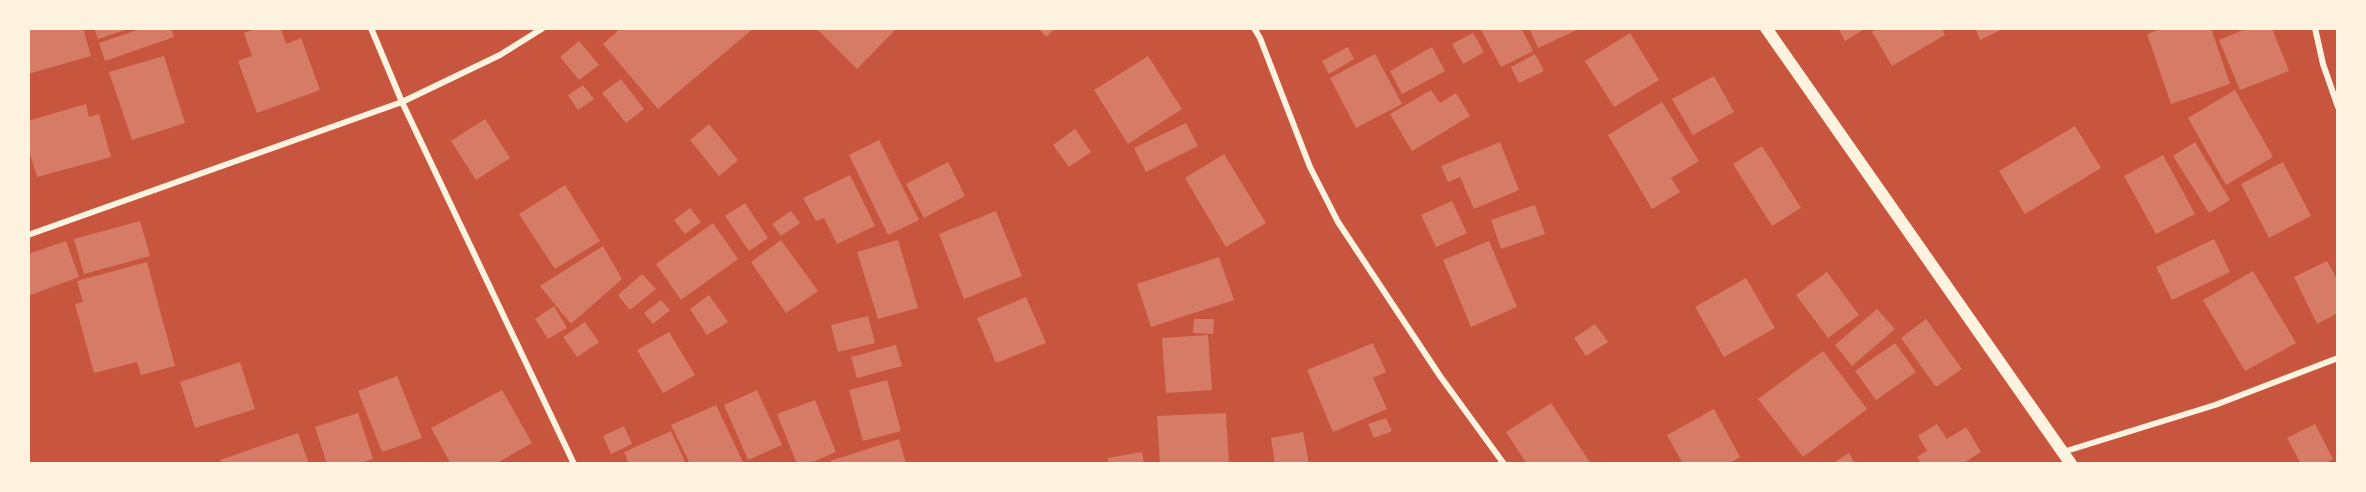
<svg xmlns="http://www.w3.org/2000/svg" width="2366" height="492" font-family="'Fira Sans Condensed',sans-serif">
	<rect width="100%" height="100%" fill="#c8553d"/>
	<g fill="#d67c66">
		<polygon points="28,28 83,28 91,56 28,74"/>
		<polygon points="94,28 128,28 128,29 98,39"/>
		<polygon points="143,28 171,28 174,37 105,61 99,43"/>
		<polygon points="258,28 281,28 286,44 301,38 320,90 257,113 238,61 252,56 244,33"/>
		<polygon points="621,28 754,28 658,109 603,44"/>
		<polygon points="816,28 897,28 857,69"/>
		<polygon points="1038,28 1056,28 1046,37"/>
		<polygon points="1480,28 1521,28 1533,51 1501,67"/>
		<polygon points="1529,28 1581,28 1538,48"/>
		<polygon points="1838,28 1866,28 1845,41"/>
		<polygon points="1877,28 1942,28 1945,35 1892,66 1872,32"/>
		<polygon points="1975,28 2005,28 1980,40"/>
		<polygon points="2163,28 2211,28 2230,84 2171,104 2147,34"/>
		<polygon points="2248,28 2272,28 2289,71 2240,90 2219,40"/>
		<polygon points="1473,33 1484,52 1463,64 1452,44"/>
		<polygon points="1630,33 1659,80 1614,107 1585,61"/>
		<polygon points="579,41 599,65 579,80 560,57"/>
		<polygon points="1348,47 1354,59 1329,74 1322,61"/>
		<polygon points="1432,47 1445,71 1402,94 1390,71"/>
		<polygon points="1375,54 1402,104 1356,128 1330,78"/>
		<polygon points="1535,54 1544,71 1519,83 1511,67"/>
		<polygon points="164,56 185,123 132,140 109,72"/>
		<polygon points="1148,56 1182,109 1128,144 1094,90"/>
		<polygon points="1714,76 1734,112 1693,135 1672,99"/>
		<polygon points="621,79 644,109 626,123 602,93"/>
		<polygon points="583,85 594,99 578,110 568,95"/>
		<polygon points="1431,90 1440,103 1456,93 1470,116 1412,151 1390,114"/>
		<polygon points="2235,90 2273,157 2226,185 2188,118"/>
		<polygon points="1662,102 1699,161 1671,178 1680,192 1652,209 1608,135"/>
		<polygon points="86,104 89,117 99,114 111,157 37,177 28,147 28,121"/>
		<polygon points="485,119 510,158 476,180 451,141"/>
		<polygon points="1186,123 1198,146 1146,172 1134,148"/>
		<polygon points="709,124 738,160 719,176 690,140"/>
		<polygon points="2075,126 2101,168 2025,214 1999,171"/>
		<polygon points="1075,129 1091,152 1069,167 1053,145"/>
		<polygon points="879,140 919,220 888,235 849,155"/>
		<polygon points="1500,142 1519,190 1474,209 1460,177 1448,182 1441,166"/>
		<polygon points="2195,142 2230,200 2209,213 2173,156"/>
		<polygon points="1762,146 1801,208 1772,226 1733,164"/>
		<polygon points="1224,154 1266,223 1226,247 1185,178"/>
		<polygon points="2163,155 2195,214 2156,234 2124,176"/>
		<polygon points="948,162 965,196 924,218 906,184"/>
		<polygon points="2283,162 2311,216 2269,238 2241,184"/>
		<polygon points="850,175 875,226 837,244 824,218 816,221 803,198"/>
		<polygon points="565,185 600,241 555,269 519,214"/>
		<polygon points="1452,201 1467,233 1436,247 1421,215"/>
		<polygon points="745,203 768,238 749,251 725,216"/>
		<polygon points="1535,205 1545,234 1501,249 1491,220"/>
		<polygon points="690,208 701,222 685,234 674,220"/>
		<polygon points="791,211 800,223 781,236 772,224"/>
		<polygon points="996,211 1022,276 964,299 939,234"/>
		<polygon points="140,221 150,256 84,274 74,239"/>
		<polygon points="713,223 738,259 681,300 656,264"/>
		<polygon points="2214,239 2230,272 2172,300 2156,267"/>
		<polygon points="781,240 818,291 786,313 751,262"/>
		<polygon points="898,240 918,308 878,319 857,252"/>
		<polygon points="66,241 79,277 28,296 28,254"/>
		<polygon points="1489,241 1517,307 1471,327 1443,260"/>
		<polygon points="603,246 622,279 571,324 540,286"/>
		<polygon points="1219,257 1234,300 1151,327 1137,284"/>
		<polygon points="2327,261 2338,281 2338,313 2317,324 2294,277"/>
		<polygon points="147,262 175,366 141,375 137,362 94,373 75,304 83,302 77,281"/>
		<polygon points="2253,271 2296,343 2245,371 2203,300"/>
		<polygon points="1827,272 1859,315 1828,338 1796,295"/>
		<polygon points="642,274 656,289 630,310 618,295"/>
		<polygon points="1746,278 1775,328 1724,357 1695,307"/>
		<polygon points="709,295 728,322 707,335 690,309"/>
		<polygon points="1026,297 1046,343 996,363 977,318"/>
		<polygon points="661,300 670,310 653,324 644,313"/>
		<polygon points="554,306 567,328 548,339 535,319"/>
		<polygon points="1877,309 1895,329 1852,366 1835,345"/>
		<polygon points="868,316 875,343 838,352 831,325"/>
		<polygon points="1194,319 1214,319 1213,334 1193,333"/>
		<polygon points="1926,319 1962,369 1936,387 1901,338"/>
		<polygon points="585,322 599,342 577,357 563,337"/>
		<polygon points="1595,324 1608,342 1586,356 1574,338"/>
		<polygon points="669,332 695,375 663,393 637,350"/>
		<polygon points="1208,335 1212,390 1166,393 1162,338"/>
		<polygon points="1373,343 1386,372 1373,378 1387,409 1333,432 1307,370"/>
		<polygon points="1895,343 1916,372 1876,400 1855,371"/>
		<polygon points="896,345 902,366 857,378 851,357"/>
		<polygon points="1823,351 1867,409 1803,457 1758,399"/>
		<polygon points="240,362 255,409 195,428 180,382"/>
		<polygon points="397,376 422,438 382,452 358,391"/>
		<polygon points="887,380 901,431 863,441 849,390"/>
		<polygon points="502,390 532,443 495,464 451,464 431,428"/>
		<polygon points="757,390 782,445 748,460 724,405"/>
		<polygon points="815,400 836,452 808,464 797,464 777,414"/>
		<polygon points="1551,403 1591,464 1527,464 1506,432"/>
		<polygon points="716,405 743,462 690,464 671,425"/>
		<polygon points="1714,409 1740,457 1728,464 1683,464 1667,435"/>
		<polygon points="358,413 373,459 358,464 327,464 315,427"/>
		<polygon points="1226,413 1229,464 1160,464 1157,416"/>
		<polygon points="1386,418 1392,431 1374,438 1368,424"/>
		<polygon points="1937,424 1947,439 1966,427 1981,452 1962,464 1921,464 1917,457 1927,451 1918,436"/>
		<polygon points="2315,424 2333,459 2324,464 2301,464 2287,438"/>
		<polygon points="624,426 632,444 611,454 603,436"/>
		<polygon points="671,431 686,464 629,464 624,452"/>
		<polygon points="1303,432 1309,464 1275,464 1271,438"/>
		<polygon points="298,433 309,464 221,464 220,460"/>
		<polygon points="899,439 906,464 830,464 830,461"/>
		<polygon points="1142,452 1144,464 1108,464 1108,458"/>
		<polygon points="1849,453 1855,464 1832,464"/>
	</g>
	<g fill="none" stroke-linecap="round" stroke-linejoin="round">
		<g stroke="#fff3e0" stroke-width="6">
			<polyline points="371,28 402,102 574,464"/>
			<polyline points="1254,28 1260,38 1310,167 1338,222 1440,376 1504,464"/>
			<polyline points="2315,28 2323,64 2338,107"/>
			<polyline points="28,235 402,102 500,55 543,28"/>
			<polyline points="2063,452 2215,405 2338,358"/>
		</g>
		<polyline stroke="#fff3e0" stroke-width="12" points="1766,28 2071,464"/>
	</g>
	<rect width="2366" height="492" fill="none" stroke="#fff3e0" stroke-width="60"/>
</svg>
